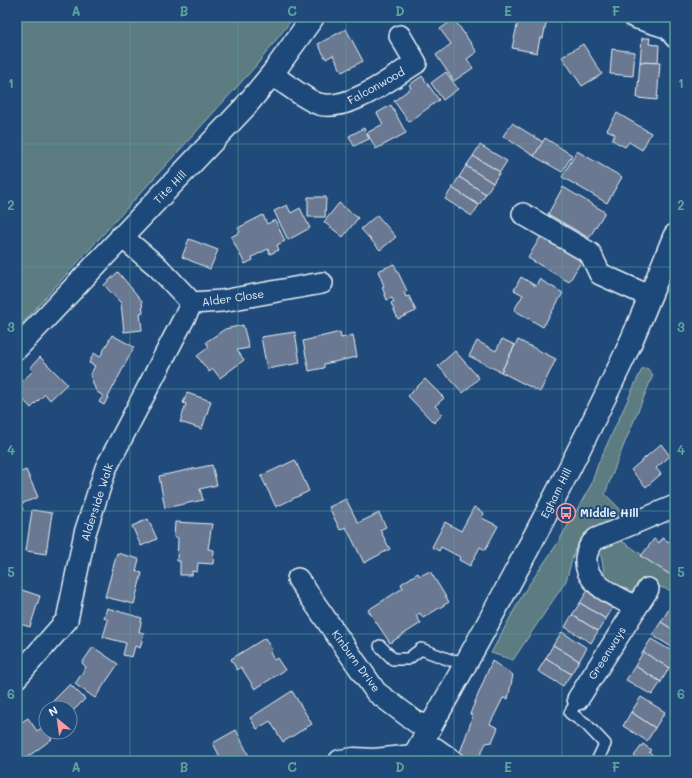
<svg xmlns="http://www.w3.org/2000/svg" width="692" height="778" font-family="Mali,sans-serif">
	<rect width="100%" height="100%" fill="#1f4a7a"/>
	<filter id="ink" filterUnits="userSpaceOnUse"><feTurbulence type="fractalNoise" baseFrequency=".025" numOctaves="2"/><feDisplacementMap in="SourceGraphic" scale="8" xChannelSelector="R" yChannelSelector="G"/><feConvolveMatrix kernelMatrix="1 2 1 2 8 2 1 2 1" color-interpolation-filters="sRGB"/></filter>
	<g filter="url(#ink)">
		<g fill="#5c7c81" stroke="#a2b6bc">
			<polygon points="17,17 294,17 255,67 17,329"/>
			<path d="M 647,368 L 653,375 L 618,459 L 605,494 L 620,509 L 621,520 L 617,539 C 637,548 654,567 675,577 L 675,592 L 654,585 L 626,593 L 605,577 L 600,550 L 589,530 L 575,549 L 566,581 L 513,660 L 491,653 L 524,592 L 557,544 L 591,485 L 598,464 L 642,369 Z"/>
		</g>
		<g fill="#6b7891" stroke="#e8f1f8">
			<polygon points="519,17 547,19 543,38 540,38 537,53 512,48"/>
			<polygon points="454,19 477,52 467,59 473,68 454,81 436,55 451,44 440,29"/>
			<polygon points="346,29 363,61 342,72 333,55 326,59 318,44"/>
			<polygon points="642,38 650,38 649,44 659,45 658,63 640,62"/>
			<polygon points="583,44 602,74 582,86 562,57"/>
			<polygon points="612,49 635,52 633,76 610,74"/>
			<polygon points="640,62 660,63 657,100 637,98"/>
			<polygon points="446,72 458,89 443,100 431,83"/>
			<polygon points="422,76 439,100 409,122 394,101 411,88 409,85"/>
			<polygon points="391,105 406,133 376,149 367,133 383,124 377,113"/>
			<polygon points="617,113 651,133 642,150 629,142 625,147 612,140 615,134 607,130"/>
			<polygon points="512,123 543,142 534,156 503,136"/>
			<polygon points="364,128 369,139 354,146 349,136"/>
			<polygon points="545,138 572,155 562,172 534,156"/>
			<polygon points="480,145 507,161 500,172 473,156"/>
			<polygon points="577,151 622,177 607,203 562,177"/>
			<polygon points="473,156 500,172 493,183 466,166"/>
			<polygon points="466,166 493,183 486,194 459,177"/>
			<polygon points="459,177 486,194 479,205 452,188"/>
			<polygon points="563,187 605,212 589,238 548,214"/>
			<polygon points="452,188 479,205 472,216 445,199"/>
			<polygon points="308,197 326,197 325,217 308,217"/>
			<polygon points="339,203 358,218 343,237 324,222"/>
			<polygon points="287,205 291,213 300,208 310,228 288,240 274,211"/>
			<polygon points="263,215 267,224 275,220 285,241 277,245 279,250 270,254 268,249 252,257 253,260 245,264 231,237 240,232 238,228"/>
			<polygon points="377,215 396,237 380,250 361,229"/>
			<polygon points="541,236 582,260 569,282 528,258"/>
			<polygon points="189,239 218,250 210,269 182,257"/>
			<polygon points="394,264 407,291 404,292 406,297 409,296 416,311 398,319 391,303 394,301 392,298 387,300 382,287 384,286 378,271"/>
			<polygon points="118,272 142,301 143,313 140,313 142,330 124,332 121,303 104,285"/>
			<polygon points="521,277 536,286 539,279 563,293 543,327 514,310 523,295 514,290"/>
			<polygon points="243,325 249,348 237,350 244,360 220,378 213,369 209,372 197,356 209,347 206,342 225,329"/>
			<polygon points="295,332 300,363 267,369 261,337"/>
			<polygon points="340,332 341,338 353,335 357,357 324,364 324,368 309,371 303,341"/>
			<polygon points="112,335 134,347 104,405 99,402 103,396 96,391 90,375 95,366 89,363 94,353 100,357"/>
			<polygon points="502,339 515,345 501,372 469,356 477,341 496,351"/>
			<polygon points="518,340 556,359 540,392 501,372"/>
			<polygon points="455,351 479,378 463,393 438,366"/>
			<polygon points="40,357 67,384 50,400 45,394 31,408 17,393 17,386 33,371 30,368"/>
			<polygon points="425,379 444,398 435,406 443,414 434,423 408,396"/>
			<polygon points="187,393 211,401 202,429 180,422 186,404 183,403"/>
			<polygon points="17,409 24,414 17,423"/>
			<polygon points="661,444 670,456 656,468 661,474 646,487 631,470"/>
			<polygon points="295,460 309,491 276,507 261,476"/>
			<polygon points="212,465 217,485 200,489 203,500 165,508 159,476"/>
			<polygon points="26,470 38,497 21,504 23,510 17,513 17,474"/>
			<polygon points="346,499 358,523 379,513 386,527 380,530 390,549 364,563 346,527 340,530 329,507"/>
			<polygon points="474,507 484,513 482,518 498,526 485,550 480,547 470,566 459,560 460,557 441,547 439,551 432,547 445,522 461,531"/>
			<polygon points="32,510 52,513 46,554 26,551"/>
			<polygon points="148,519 157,539 141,546 132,526"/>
			<polygon points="175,522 212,524 208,549 214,550 213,564 198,563 197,572 192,571 192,575 180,575 180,561 177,561 178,538 174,537"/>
			<polygon points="662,538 675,545 674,577 641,556 654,539 659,543"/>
			<polygon points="117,553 139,559 136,571 142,573 134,604 105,597"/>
			<polygon points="430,571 449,602 423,618 420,613 416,616 421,623 390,643 368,610 403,588 401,584 418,573 420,576"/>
			<polygon points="589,588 615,604 606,619 580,603"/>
			<polygon points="19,589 40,596 30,627 17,623 17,596"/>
			<polygon points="675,600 675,613 669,609"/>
			<polygon points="580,603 606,619 598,631 572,615"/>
			<polygon points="107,608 142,618 139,632 144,633 140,648 135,646 132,657 123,655 126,643 103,637 108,620 104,618"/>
			<polygon points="669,609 675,613 675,631 661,622"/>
			<polygon points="572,615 598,631 591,643 565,627"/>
			<polygon points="661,622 675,631 675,649 652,635"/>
			<polygon points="562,632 587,648 579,661 553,645"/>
			<polygon points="265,638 272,650 270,652 274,660 277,658 285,670 255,689 241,667 237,670 231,659"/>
			<polygon points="651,639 675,653 675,658 669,668 643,652"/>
			<polygon points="553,645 579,661 571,674 546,658"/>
			<polygon points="93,647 118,664 95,698 75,684 86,667 82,663"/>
			<polygon points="643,652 669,668 661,682 635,666"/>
			<polygon points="546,658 571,674 563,686 538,671"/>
			<polygon points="492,661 513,675 508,699 503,698 490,724 498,728 492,742 486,743 477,761 457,761 473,716 470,714"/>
			<polygon points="635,666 661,682 652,695 626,680"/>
			<polygon points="70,684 85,699 70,714 70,708 48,708 54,703 53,701"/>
			<polygon points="292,691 312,724 283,742 270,721 257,729 250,718"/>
			<polygon points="641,697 665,712 655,728 631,712"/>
			<polygon points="631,712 655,728 647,741 623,726"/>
			<polygon points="28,718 37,731 43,727 52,739 22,761 17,761 17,725"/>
			<polygon points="236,730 250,758 244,761 222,761 213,743"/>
			<polygon points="643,744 651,750 649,752 661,761 637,761 638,759 634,756"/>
		</g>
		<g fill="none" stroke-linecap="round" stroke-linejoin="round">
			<defs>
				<g id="lane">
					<polyline points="380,646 393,659 408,659 421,649 450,660 467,662"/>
					<polyline points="578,699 570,713 586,724 605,744 597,761"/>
				</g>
				<g id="street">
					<polyline points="634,17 669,28 675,37"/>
					<path d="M 272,74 C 281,81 310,102 319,104 C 349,112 391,78 416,63 L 400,36"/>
					<polyline points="523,214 590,253 600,274 649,296"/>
					<polyline points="121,236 158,267 192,303 222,301 322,283"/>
					<polyline points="298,579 376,692 416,722 431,727"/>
					<path d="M 636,607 C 616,596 584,585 586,558 C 587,549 590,544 596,539 L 675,506"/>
					<polyline points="17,677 67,620 85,533 106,468 192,303"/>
					<polyline points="578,699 648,589"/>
					<polyline points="421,744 436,749 453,761"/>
				</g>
				<g id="secondary">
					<polyline points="17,348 244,108 272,74 313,17"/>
					<polyline points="340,761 354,759 374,760 414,756"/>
				</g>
				<path id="primary" d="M 411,761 C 487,628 560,493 625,355 C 643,316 658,275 675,235"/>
			</defs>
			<use href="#lane" stroke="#e8f1f8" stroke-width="14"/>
			<use href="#street" stroke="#e8f1f8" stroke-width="24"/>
			<use href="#secondary" stroke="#e8f1f8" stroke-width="25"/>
			<use href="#primary" stroke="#e8f1f8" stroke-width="25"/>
			<use href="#lane" stroke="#1f4a7a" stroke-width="11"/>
			<use href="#street" stroke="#1f4a7a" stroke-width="21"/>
			<use href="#secondary" stroke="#1f4a7a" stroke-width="22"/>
			<use href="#primary" stroke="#1f4a7a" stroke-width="22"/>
		</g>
	</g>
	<path fill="none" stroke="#5ba19e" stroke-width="1" stroke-opacity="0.55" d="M 130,17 L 130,761M 238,17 L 238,761M 346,17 L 346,761M 454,17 L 454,761M 562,17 L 562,761M 17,144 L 675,144M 17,267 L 675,267M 17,389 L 675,389M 17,511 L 675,511M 17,634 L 675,634"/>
	<defs>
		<symbol id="bus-ring" viewBox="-11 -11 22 22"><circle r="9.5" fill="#1f4a7a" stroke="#ff9aa2" stroke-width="1.5"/><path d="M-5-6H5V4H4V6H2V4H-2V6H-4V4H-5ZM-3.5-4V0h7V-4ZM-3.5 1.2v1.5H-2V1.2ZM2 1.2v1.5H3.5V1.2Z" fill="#ff9aa2"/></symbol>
	</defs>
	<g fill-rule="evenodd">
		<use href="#bus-ring" x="555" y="502" width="22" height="22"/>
	</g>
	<g text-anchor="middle" stroke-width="4" stroke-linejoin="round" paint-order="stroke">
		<g font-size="11" fill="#e8f1f8" stroke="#1f4a7a">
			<text transform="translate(376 86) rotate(-29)" y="4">Falconwood</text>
			<text transform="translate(170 187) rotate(-46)" y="4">Tite Hill</text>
			<text transform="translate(233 298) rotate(-8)" y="4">Alder Close</text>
			<text transform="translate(556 493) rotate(-63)" y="4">Egham Hill</text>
			<text transform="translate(97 502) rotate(-72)" y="4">Alderside Walk</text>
			<text transform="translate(607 653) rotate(-58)" y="4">Greenways</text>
			<text transform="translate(356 661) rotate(54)" y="4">Kinburn Drive</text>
		</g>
		<g font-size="11" font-weight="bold" fill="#e8f1f8" stroke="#1f4a7a" text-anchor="start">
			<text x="580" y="517">Middle Hill</text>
		</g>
	</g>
	<rect width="692" height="778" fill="none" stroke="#1f4a7a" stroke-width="44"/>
	<g transform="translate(58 720) rotate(331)"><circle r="19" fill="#1f4a7a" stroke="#6f8dac"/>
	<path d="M0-3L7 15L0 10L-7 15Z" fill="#ff9aa2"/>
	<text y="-6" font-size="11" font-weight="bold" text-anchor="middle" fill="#e8f1f8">N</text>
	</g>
	<rect x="22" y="22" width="648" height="734" fill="none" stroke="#5ba19e" stroke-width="1.5"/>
	<g font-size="13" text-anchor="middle" font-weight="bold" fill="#5ba19e">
		<text x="76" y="16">A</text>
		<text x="184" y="16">B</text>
		<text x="292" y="16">C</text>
		<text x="400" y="16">D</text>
		<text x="508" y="16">E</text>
		<text x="616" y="16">F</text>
		<text x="11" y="88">1</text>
		<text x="681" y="88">1</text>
		<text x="11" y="210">2</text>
		<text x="681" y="210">2</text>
		<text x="11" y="332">3</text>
		<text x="681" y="332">3</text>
		<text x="11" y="455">4</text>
		<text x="681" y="455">4</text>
		<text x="11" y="577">5</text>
		<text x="681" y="577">5</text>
		<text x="11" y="699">6</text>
		<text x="681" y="699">6</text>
		<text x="76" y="772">A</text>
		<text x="184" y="772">B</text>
		<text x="292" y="772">C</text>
		<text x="400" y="772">D</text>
		<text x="508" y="772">E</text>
		<text x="616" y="772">F</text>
	</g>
</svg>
